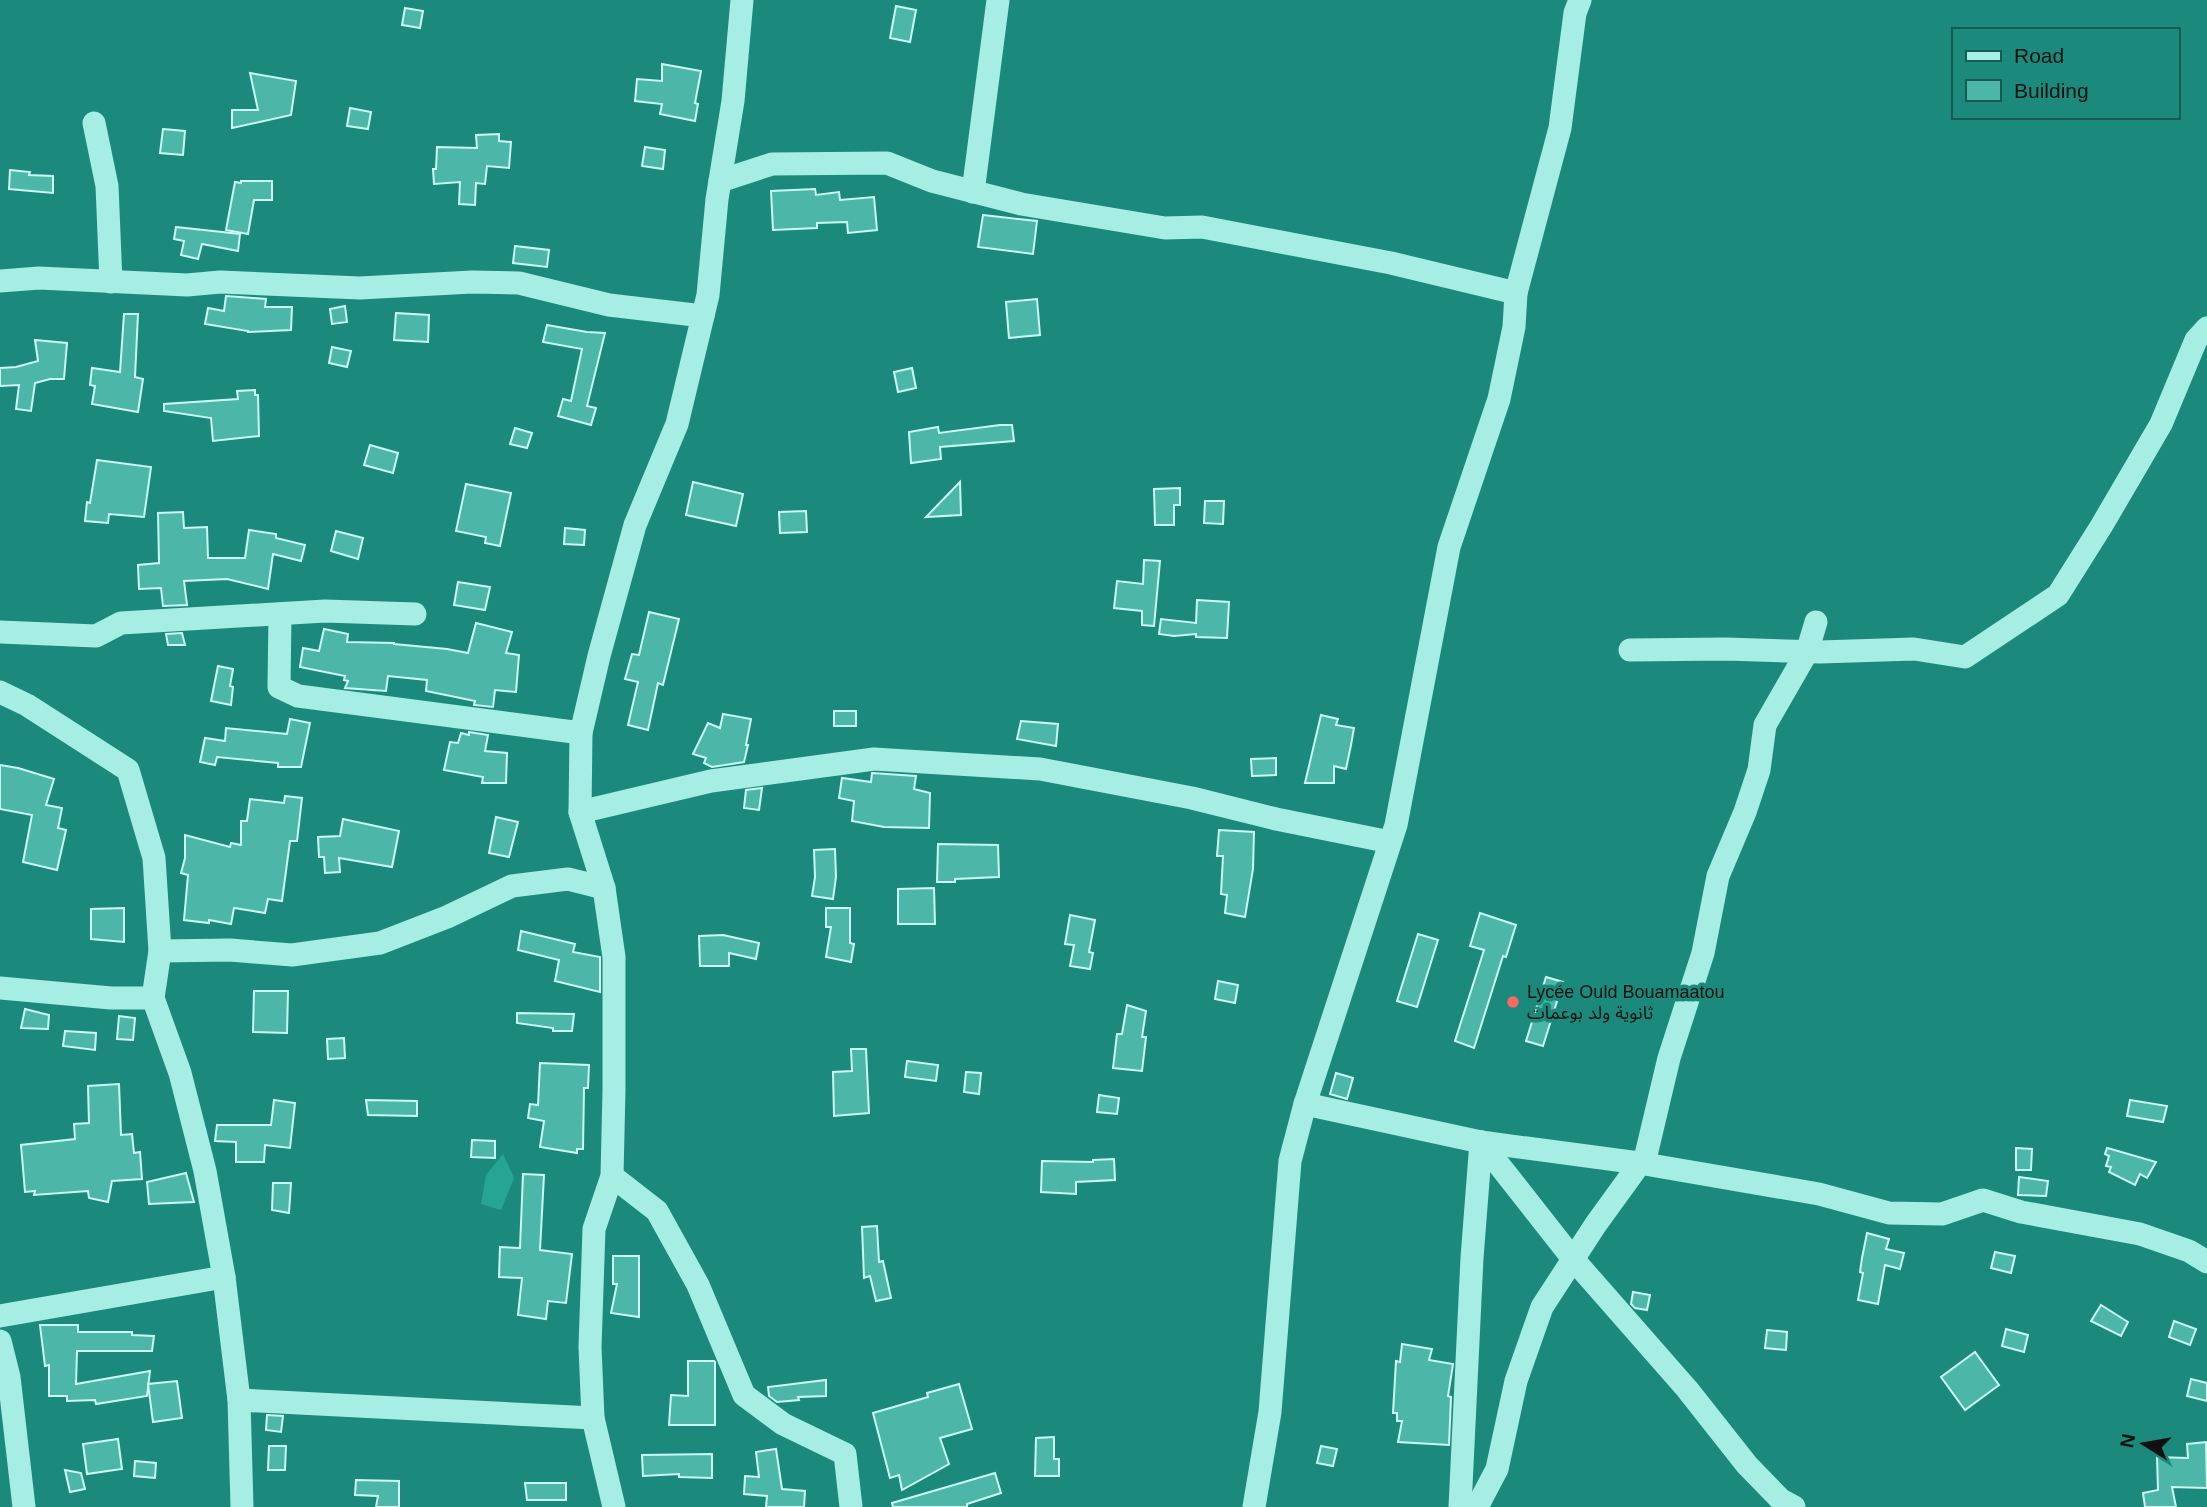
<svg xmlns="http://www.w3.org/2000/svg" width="2207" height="1507" font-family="Arial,'Noto Sans Arabic',sans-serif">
	<rect width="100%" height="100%" fill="#1b8a7d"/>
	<polygon fill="#27a594" points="503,1154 514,1178 501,1210 481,1204 486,1175"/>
	<g fill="#4cb6a8" stroke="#cbf9f3" stroke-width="2">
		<polygon points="896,6 916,10 910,42 890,38"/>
		<polygon points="405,8 423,11 420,28 402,25"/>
		<polygon points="662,64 701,71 695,103 698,104 695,121 660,114 662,104 635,101 637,79 662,81"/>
		<polygon points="250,73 296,81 291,115 232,128 232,110 258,110"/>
		<polygon points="350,108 371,112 368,129 347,126"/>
		<polygon points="163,129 185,131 183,155 160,153"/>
		<polygon points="499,134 499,141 511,142 509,168 487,166 485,184 476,183 475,205 459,204 460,182 434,184 433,169 436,169 437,147 477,148 476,135"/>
		<polygon points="645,147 665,150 663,169 642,166"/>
		<polygon points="10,170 30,172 29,175 53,176 53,193 9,189"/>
		<polygon points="241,181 272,181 272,200 254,200 248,234 226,230 235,182 241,183"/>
		<polygon points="815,189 816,195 839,192 840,200 874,197 877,230 848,233 847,222 817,223 817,228 773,230 771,191"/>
		<polygon points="983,215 1037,221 1033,254 978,247"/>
		<polygon points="176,227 240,234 238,251 202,244 198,259 181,255 184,241 174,239"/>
		<polygon points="515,246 549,250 547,267 513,263"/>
		<polygon points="226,296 266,299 265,307 292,307 291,330 248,332 248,331 205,324 208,308 224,311"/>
		<polygon points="1037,299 1040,335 1009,338 1006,302"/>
		<polygon points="345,306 347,322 332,324 330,309"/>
		<polygon points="396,313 429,315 428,342 394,340"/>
		<polygon points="124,314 138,314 135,377 143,379 138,412 92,404 95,386 90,385 92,368 120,372"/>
		<polygon points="547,325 587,332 605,333 587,406 596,408 591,425 558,416 563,399 571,401 582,349 543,342"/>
		<polygon points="35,340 67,343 64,379 50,379 35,383 31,411 16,409 19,385 0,386 0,368 16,367 38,361"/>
		<polygon points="332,347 351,351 347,367 329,363"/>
		<polygon points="912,368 916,388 898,392 894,372"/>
		<polygon points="255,390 255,395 258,395 259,436 213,441 211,418 164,411 164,404 238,399 237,391"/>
		<polygon points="1000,425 1012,425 1014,441 940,447 941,459 911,463 909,432 938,427 939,433"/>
		<polygon points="515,428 532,433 527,448 510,444"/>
		<polygon points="370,445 398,453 393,473 364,465"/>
		<polygon points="97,460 151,467 144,517 109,514 108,523 85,521 87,502 90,503"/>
		<polygon points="693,482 743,494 736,526 686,515"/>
		<polygon points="960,482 961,515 926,517"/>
		<polygon points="466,484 511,493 500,546 485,543 486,537 456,531"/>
		<polygon points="1180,488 1180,505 1174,505 1174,525 1155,525 1154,489"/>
		<polygon points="1205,501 1224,501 1223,524 1204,523"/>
		<polygon points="806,511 807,532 780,533 779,512"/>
		<polygon points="183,512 184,528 207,527 208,558 245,558 249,530 276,534 276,538 305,545 301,561 273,554 268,589 227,579 184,581 187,605 163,606 161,588 139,589 138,565 159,563 158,513"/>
		<polygon points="565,528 585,530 584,545 564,544"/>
		<polygon points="336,531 363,538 358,559 331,551"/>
		<polygon points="1144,560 1160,561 1154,626 1142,625 1142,611 1114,608 1117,581 1143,584"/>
		<polygon points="458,582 490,587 485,610 454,605"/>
		<polygon points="1197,600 1229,602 1227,638 1196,637 1196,634 1174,636 1159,634 1161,619 1196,623"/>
		<polygon points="649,612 679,619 663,685 658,683 648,730 628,725 638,682 625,679 632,654 639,655"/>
		<polygon points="476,623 512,632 506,653 519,655 516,692 495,690 493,707 474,705 475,701 426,691 427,680 388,676 386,691 345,688 348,681 344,680 345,676 300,667 303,648 319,651 324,629 348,634 347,642 394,643 394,644 447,649 468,653"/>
		<polygon points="182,633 185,645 168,645 166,634"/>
		<polygon points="218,666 233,669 230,686 233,687 231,705 211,701"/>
		<rect x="834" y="711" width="22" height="15"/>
		<polygon points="723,714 751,719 746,745 748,745 744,762 712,767 704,763 706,758 693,754 708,723 720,728"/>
		<polygon points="1321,715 1338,719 1336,725 1354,728 1351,745 1346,769 1334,766 1334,783 1305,783"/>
		<polygon points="290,719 310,723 301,767 278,767 278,763 217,757 215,765 200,762 205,738 225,741 226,728 287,734"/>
		<polygon points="1021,721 1058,724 1056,746 1017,739"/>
		<polygon points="469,732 488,735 485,751 507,753 506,783 482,783 483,777 444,770 450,742 458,743 461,733 469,735"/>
		<polygon points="1276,758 1276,775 1252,776 1251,759"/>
		<polygon points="0,765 18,768 54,779 46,805 62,808 58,828 66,830 57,870 23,862 32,815 0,809"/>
		<polygon points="872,773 916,776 914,789 930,793 929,828 884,827 852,821 854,801 839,798 842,778 871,782"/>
		<polygon points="762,788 759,810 744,808 746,790"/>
		<polygon points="285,796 302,798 297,841 290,841 282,901 268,899 265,913 234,908 231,924 209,920 209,923 184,920 188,875 181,873 185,858 185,835 230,847 231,843 241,845 241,821 247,821 250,799 284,803"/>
		<polygon points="496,817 518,822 509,857 489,853"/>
		<polygon points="343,819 399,831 392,867 339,858 340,872 325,873 324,857 319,857 318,837 340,836"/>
		<polygon points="1219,830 1254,832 1253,869 1245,917 1225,913 1227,895 1221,894 1223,856 1217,856"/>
		<polygon points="938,844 998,845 999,877 955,879 955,882 937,882"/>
		<polygon points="835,849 836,877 833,899 812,896 815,877 814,850"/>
		<polygon points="934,888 935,924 898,924 898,889"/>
		<polygon points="124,908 124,942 91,939 91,909"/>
		<polygon points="826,908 850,908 850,943 854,944 851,962 826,957 831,927 826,927"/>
		<polygon points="1480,913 1516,925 1506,957 1503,956 1474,1048 1455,1041 1484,950 1470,946"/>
		<polygon points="1070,915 1095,920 1089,952 1093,953 1090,969 1070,966 1074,945 1065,944"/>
		<polygon points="521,931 575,944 573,952 600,957 600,992 555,981 559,960 518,950"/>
		<polygon points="1418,934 1438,940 1417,1007 1397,1001"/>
		<polygon points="723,935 759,943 756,959 729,953 729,966 700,966 699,936"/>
		<polygon points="1546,977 1563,982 1543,1046 1526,1041"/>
		<polygon points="1218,981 1238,985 1235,1003 1215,999"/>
		<polygon points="254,991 288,991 287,1033 253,1032"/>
		<polygon points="1127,1005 1146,1011 1142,1037 1146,1037 1142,1071 1113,1068 1117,1034 1122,1034"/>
		<polygon points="25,1009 49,1015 48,1029 21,1028"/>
		<polygon points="517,1013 574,1014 572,1031 553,1031 553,1028 517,1023"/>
		<polygon points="119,1016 135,1018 133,1040 117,1039"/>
		<polygon points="65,1031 96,1033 95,1050 63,1046"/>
		<polygon points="344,1038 345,1058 328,1059 327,1039"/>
		<polygon points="851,1049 866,1049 869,1113 834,1116 833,1072 852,1071"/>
		<polygon points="907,1061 938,1065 936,1081 905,1077"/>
		<polygon points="540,1063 589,1065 588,1088 584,1088 583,1149 577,1149 577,1153 540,1147 544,1121 528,1118 530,1104 538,1105"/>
		<polygon points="966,1072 981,1073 979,1094 964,1092"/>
		<polygon points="1336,1073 1353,1078 1347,1099 1330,1094"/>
		<polygon points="119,1084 121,1135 132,1134 134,1153 140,1152 142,1179 112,1181 108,1202 89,1198 88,1191 34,1195 35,1191 25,1192 21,1145 75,1139 74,1124 89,1123 88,1086"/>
		<polygon points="1099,1095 1119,1098 1117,1114 1097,1112"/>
		<polygon points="274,1100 295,1103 290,1148 265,1145 264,1162 236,1162 236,1142 215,1141 217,1125 271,1125"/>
		<polygon points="366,1100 417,1101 417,1116 368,1115"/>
		<polygon points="2130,1100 2167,1106 2163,1122 2127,1116"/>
		<polygon points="472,1140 495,1141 495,1158 471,1157"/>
		<polygon points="2016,1148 2032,1149 2031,1170 2016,1170"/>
		<polygon points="2107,1148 2111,1149 2156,1162 2147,1178 2140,1174 2135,1185 2109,1172 2111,1167 2106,1166 2109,1156 2105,1154"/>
		<polygon points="1114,1159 1115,1180 1076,1182 1076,1194 1041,1192 1042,1161 1093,1162 1093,1160"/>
		<polygon points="186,1173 194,1202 149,1204 147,1182"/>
		<polygon points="523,1174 544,1175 540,1250 572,1254 566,1303 548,1301 546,1319 518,1315 522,1278 499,1277 500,1247 520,1248"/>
		<polygon points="2019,1177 2048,1181 2046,1196 2018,1195"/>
		<polygon points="273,1183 291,1183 289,1213 272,1210"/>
		<polygon points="877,1226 879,1262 883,1261 891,1298 876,1301 870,1276 864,1278 862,1227"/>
		<polygon points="1867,1233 1889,1239 1886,1249 1904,1253 1900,1269 1885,1265 1878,1304 1858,1300 1863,1273 1860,1272 1862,1258"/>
		<polygon points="1995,1252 2015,1256 2011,1273 1991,1268"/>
		<polygon points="613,1256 639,1256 639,1317 611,1313 617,1284 613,1284"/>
		<polygon points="1633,1292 1650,1295 1647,1310 1635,1308 1631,1304"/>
		<polygon points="2101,1305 2128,1322 2121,1336 2091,1321"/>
		<polygon points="2174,1321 2196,1329 2190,1345 2169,1337"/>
		<polygon points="40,1325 78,1325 78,1332 132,1332 132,1335 154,1336 152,1351 77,1351 76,1384 150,1371 147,1396 96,1404 95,1400 67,1401 67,1396 49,1396 49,1365 45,1366"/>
		<polygon points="2006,1329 2028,1335 2024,1352 2002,1346"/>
		<polygon points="1767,1330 1787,1332 1786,1350 1765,1348"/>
		<polygon points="1402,1344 1432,1349 1429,1360 1453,1364 1448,1396 1451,1397 1449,1445 1398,1442 1402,1421 1397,1421 1397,1413 1393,1413 1396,1361 1400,1362"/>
		<polygon points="1975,1352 1999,1385 1965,1410 1941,1377"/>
		<polygon points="688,1361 714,1361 715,1362 715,1425 669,1425 671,1395 688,1396"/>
		<polygon points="2191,1379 2207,1383 2207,1401 2187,1396"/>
		<polygon points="826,1380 826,1396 798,1397 799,1400 777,1402 769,1396 768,1387"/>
		<polygon points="177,1381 182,1418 153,1422 148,1384"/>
		<polygon points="959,1384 972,1429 940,1438 949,1464 902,1490 899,1475 890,1478 873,1413 928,1397 927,1393"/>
		<polygon points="267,1415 283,1416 281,1432 266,1430"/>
		<polygon points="1054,1437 1054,1459 1059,1459 1059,1476 1035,1476 1036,1438"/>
		<polygon points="118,1439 122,1469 87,1474 83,1444"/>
		<polygon points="2206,1442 2207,1488 2172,1487 2176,1507 2145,1507 2143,1493 2158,1490 2157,1457 2188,1458 2187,1444"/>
		<polygon points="269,1446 286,1446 285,1470 268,1470"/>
		<polygon points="1321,1446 1337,1449 1333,1466 1317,1463"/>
		<polygon points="776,1449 782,1489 805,1491 804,1507 766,1507 767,1496 744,1494 745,1476 759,1477 756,1452"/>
		<polygon points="712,1454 712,1478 679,1477 679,1474 643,1476 642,1455"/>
		<polygon points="135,1461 156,1463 155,1478 134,1476"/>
		<polygon points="65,1470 81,1473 85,1489 70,1492"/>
		<polygon points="995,1473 1001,1493 967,1504 967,1507 893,1507 892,1503"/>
		<polygon points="356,1480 399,1481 399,1507 376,1507 378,1496 355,1495"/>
		<polygon points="525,1483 566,1483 566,1500 527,1500"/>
	</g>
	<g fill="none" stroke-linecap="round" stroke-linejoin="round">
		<g stroke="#a6ede3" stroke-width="23">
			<polyline points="94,123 107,186 111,282"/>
			<polyline points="720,181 772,164 887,163 932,181 1021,204 1165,228 1202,227 1391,263 1516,293"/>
			<polyline points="973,192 998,0"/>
			<polyline points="0,281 39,278 187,285 220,282 360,288 472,282 519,283 609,305 703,316"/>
			<polyline points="280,614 279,687 298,696 581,733"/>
			<polyline points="0,632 96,636 121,623 325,611 415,614"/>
			<polyline points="1630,650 1726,649 1820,652 1914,649 1965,657 2058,595 2102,525 2161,424 2196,340 2207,328"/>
			<polyline points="0,692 27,705 128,770 154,858 160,951 153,998 180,1073 205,1171 224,1277 239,1400 242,1507"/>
			<polyline points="580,812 711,781 874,759 1040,769 1192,798 1276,819 1390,842"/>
			<polyline points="160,951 230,950 292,955 380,943 447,917 512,886 568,879 604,888"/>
			<polyline points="0,988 111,998 153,998"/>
			<polyline points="1305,1104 1481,1142 1639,1163 1819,1194 1889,1213 1942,1214 1983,1200 2021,1212 2140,1234 2189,1251 2207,1262"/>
			<polyline points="1481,1142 1573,1259 1687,1389 1747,1465 1781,1500 1794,1507"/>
			<polyline points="612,1176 657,1211 698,1285 744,1395 783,1424 845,1454 851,1507"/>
			<polyline points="0,1316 224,1277"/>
			<polyline points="0,1341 9,1377 24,1507"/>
			<polyline points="239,1400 593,1418"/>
			<polyline points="614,1507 593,1418 590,1347 594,1229 612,1176 614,1090 614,957 604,888 580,812 581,733 599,656 635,525 677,424 708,295 717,199 733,101 742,0"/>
			<polyline points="1254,1507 1270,1412 1290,1161 1305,1104 1396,825 1449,547 1499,399 1514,327 1516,293 1560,128 1575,13 1580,0"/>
			<polyline points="1460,1507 1472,1258 1481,1142"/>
			<polyline points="1477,1507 1497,1469 1516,1381 1542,1307 1596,1224 1646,1155 1669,1058 1703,953 1718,876 1745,812 1759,770 1765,725 1807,652 1816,622"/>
		</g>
	</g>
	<circle fill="#fe6763" stroke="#1b8a7d" stroke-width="2.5" cx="1513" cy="1002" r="7"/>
	<g text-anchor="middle" stroke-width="7" stroke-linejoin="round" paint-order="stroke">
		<g font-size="18" fill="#111" stroke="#1b8a7d" text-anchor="start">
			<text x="1527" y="998">Lycée Ould Bouamaatou<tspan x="1527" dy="21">ثانوية ولد بوعمات</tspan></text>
		</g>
	</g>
	<rect x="1952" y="28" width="228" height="91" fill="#1b8a7d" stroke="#175a52" stroke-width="2"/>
	<rect x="1966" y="51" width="35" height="10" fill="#a6ede3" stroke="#175a52" stroke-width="2"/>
	<text x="2014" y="63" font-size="21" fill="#111111">Road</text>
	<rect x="1966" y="80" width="35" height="21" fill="#4cb6a8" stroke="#175a52" stroke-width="2"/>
	<text x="2014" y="98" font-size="21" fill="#111111">Building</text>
	<g transform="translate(2144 1444) rotate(281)" stroke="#1b8a7d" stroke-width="5" paint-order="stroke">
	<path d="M0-5L12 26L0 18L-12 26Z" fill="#111111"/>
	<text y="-10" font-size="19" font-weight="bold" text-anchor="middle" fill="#111111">N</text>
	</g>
</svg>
